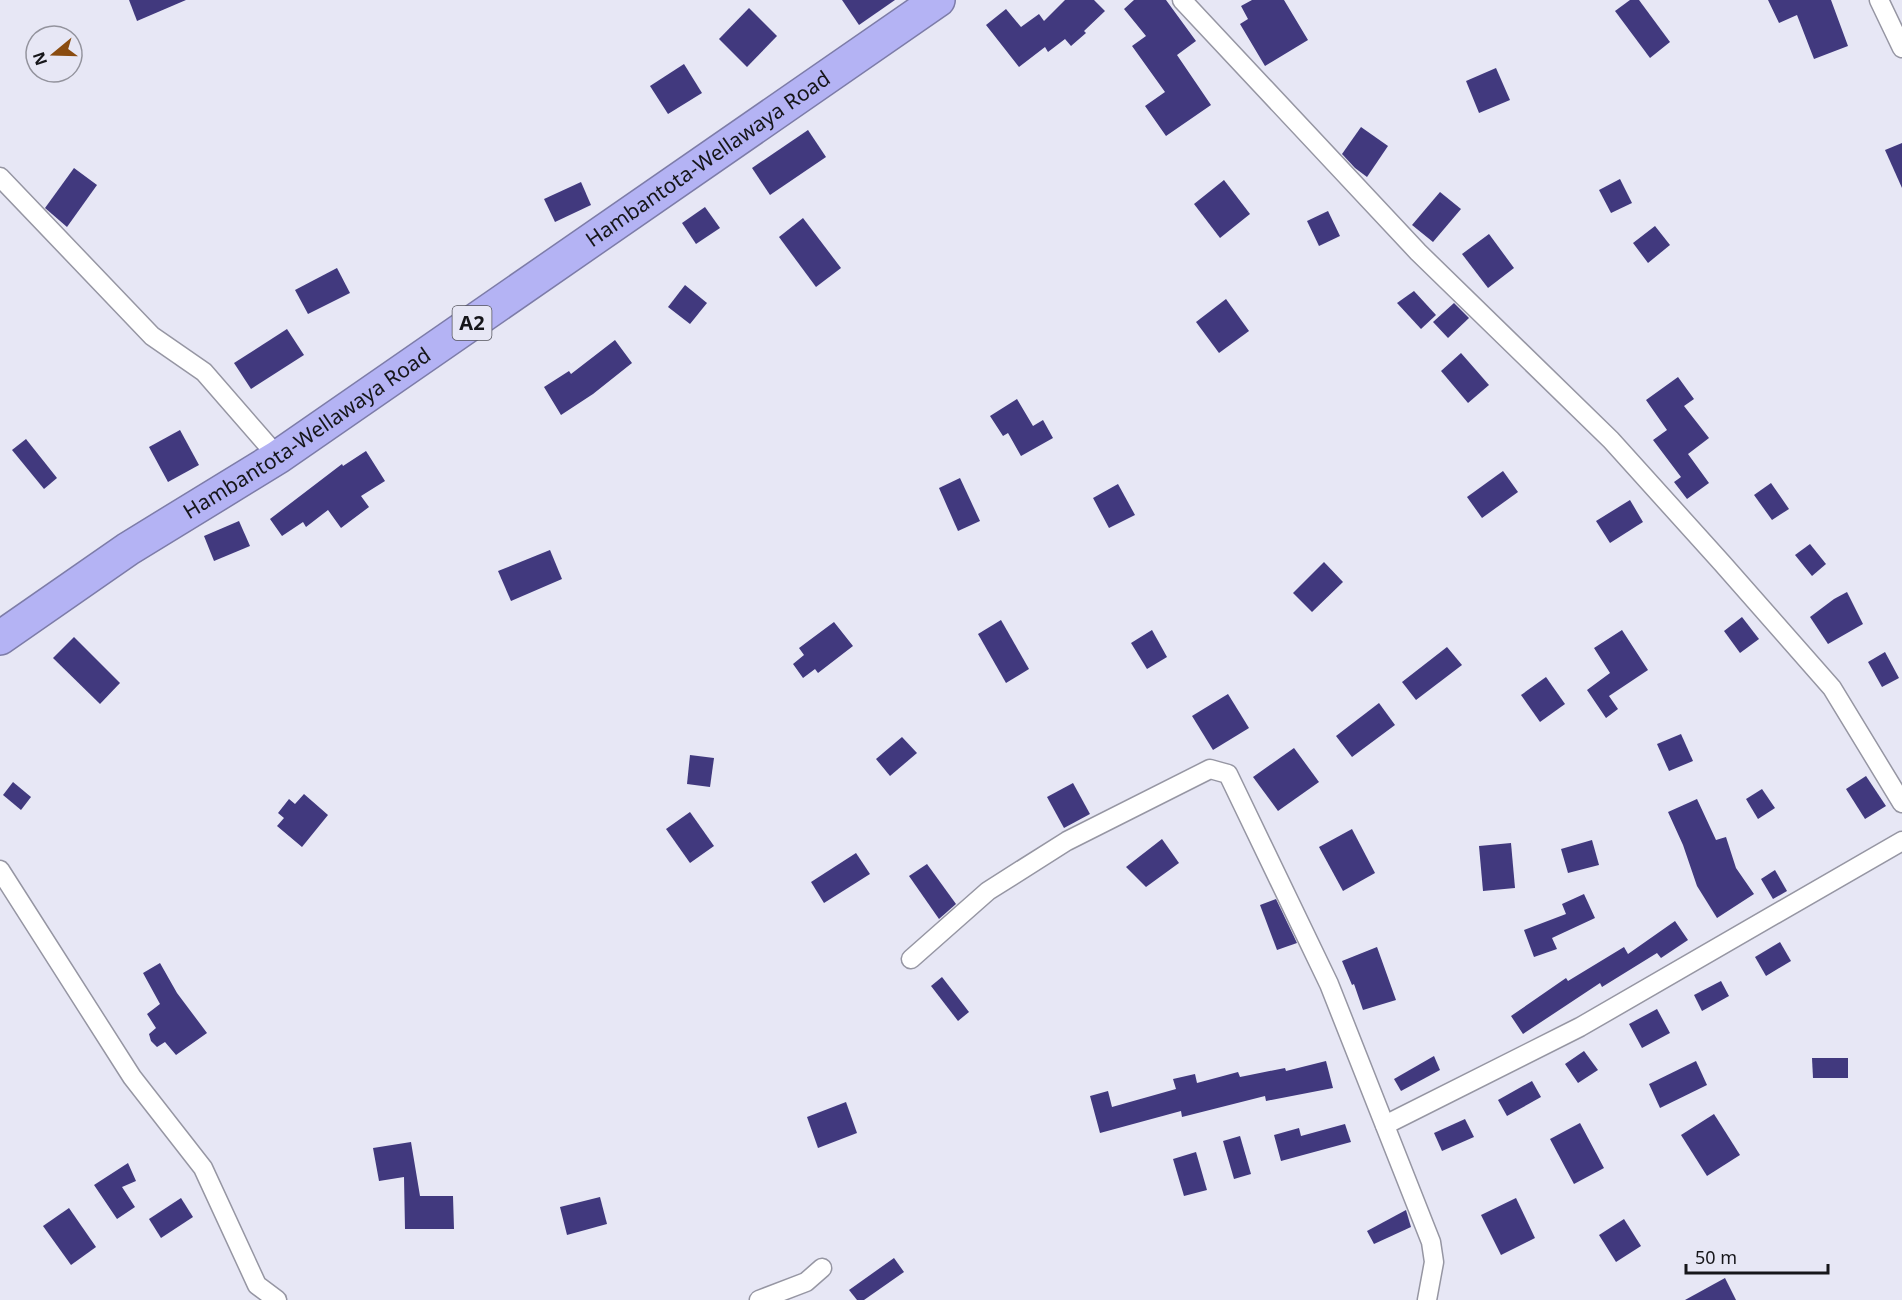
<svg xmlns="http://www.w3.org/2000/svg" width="1902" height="1300" font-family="'Noto Sans',sans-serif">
	<rect width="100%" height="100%" fill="#e7e7f5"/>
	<g fill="#41397e">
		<polygon points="129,0 186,0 137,21"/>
		<polygon points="842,0 895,0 859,25"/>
		<polygon points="1065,0 1094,0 1105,11 1084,31 1086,33 1071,46 1065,39 1048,52 1045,47 1019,67 986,25 1006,9 1021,27 1039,14 1044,21"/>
		<polygon points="1134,0 1166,0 1196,41 1177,55 1211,105 1166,136 1145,106 1165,92 1132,46 1146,36 1124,9"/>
		<polygon points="1252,0 1284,0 1308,40 1265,66 1240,24 1248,19 1241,6"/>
		<polygon points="1630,0 1639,0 1670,42 1650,58 1615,11"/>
		<polygon points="1768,0 1831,0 1848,46 1814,59 1797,15 1779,23"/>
		<polygon points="749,8 777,36 747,67 719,39"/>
		<polygon points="684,64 702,93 668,114 650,86"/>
		<polygon points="1496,68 1510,100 1479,113 1466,81"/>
		<polygon points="1361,127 1388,146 1367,177 1355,168 1342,154"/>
		<polygon points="808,130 826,157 770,195 752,168"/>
		<polygon points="1902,143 1902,188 1885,150"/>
		<polygon points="74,168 97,185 67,227 45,208"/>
		<polygon points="1620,179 1632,203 1611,213 1599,190"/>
		<polygon points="1224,180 1250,214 1220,238 1194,204"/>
		<polygon points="581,182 591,205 555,222 544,199"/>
		<polygon points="1440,192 1461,209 1433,242 1412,225"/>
		<polygon points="705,207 720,228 696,244 682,223"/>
		<polygon points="1328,211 1340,236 1319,246 1307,221"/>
		<polygon points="803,218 841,268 816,287 779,237"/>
		<polygon points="1655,226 1670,245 1648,263 1633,243"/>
		<polygon points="1489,234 1514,268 1488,288 1462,254"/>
		<polygon points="337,268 350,293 308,314 295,290"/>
		<polygon points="685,285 707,303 690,324 668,307"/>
		<polygon points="1414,291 1436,315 1421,329 1397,303"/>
		<polygon points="1226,299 1249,331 1219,353 1196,322"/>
		<polygon points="1454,303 1469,318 1448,338 1433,322"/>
		<polygon points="287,329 304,355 251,389 234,363"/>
		<polygon points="615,340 632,363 593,394 561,415 544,387 569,371 571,374"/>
		<polygon points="1461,353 1489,385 1468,403 1441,371"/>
		<polygon points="1678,377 1694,399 1684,406 1709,438 1688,454 1709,483 1687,499 1674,482 1681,477 1653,440 1667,430 1646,400"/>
		<polygon points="1017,399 1033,426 1043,420 1053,438 1021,456 1008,433 1003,436 990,416"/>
		<polygon points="180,430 199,465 168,482 149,447"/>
		<polygon points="26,439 57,478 44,489 12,450"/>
		<polygon points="366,451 385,481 361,496 369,507 341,528 328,510 306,527 303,522 282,536 270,519 342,464 343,466"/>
		<polygon points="1503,471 1518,492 1482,518 1467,497"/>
		<polygon points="960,478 980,521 958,531 939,488"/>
		<polygon points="1771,483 1789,509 1772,520 1754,495"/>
		<polygon points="1118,484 1135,515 1109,528 1093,498"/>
		<polygon points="1630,500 1643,522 1610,543 1596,521"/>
		<polygon points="239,521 250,546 214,561 204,536"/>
		<polygon points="1810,544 1826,564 1812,576 1795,555"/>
		<polygon points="550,550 562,579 511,601 498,571"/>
		<polygon points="1324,562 1343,582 1312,612 1293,593"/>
		<polygon points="1847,592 1863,624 1828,644 1810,617 1834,599"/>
		<polygon points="1742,617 1759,639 1740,653 1724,631"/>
		<polygon points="1001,620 1029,669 1006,683 978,634"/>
		<polygon points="834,622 853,646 818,673 815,669 803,678 793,664 804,655 799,648"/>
		<polygon points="1152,630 1167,657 1147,669 1131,643"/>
		<polygon points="1622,630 1648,670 1609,696 1618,709 1606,718 1587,690 1610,673 1594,648"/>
		<polygon points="74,637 120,683 100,704 53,658"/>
		<polygon points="1447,647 1462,665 1416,700 1402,682"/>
		<polygon points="1885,652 1899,678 1882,687 1868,662"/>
		<polygon points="1546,677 1565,704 1540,722 1521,695"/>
		<polygon points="1228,694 1249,728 1213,750 1192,716"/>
		<polygon points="1379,703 1395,725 1352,757 1336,736"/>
		<polygon points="1681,734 1693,761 1669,771 1657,744"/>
		<polygon points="902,737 917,753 890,776 876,759"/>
		<polygon points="1294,748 1319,782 1278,811 1253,777"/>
		<polygon points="690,755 714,758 710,787 687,784"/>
		<polygon points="1866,776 1886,806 1865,819 1846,789"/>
		<polygon points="13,782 31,797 21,810 3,795"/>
		<polygon points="1073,783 1090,814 1064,828 1047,797"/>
		<polygon points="1762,789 1775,808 1758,819 1746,799"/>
		<polygon points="304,794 328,815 302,847 277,826 284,818 278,813 289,799 295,804"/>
		<polygon points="1697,799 1716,840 1726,837 1736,868 1754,894 1717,918 1697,886 1683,845 1668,812"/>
		<polygon points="690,812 714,846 690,863 666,829"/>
		<polygon points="1352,829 1375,873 1343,891 1319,847"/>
		<polygon points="1162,839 1179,863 1146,887 1126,867"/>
		<polygon points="1592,840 1599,865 1568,873 1561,849"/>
		<polygon points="1511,843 1515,888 1483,891 1479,846"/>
		<polygon points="856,853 870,874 824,903 811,882"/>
		<polygon points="927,864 956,904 939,919 909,876"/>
		<polygon points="1775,870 1787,891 1773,899 1761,879"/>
		<polygon points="1584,894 1595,918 1552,938 1557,949 1534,957 1524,930 1566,914 1562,904"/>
		<polygon points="1276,899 1297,943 1277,950 1260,905"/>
		<polygon points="1675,921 1688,940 1661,958 1657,953 1602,987 1600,983 1523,1034 1511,1016 1566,978 1568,981 1624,947 1628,954"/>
		<polygon points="1780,942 1791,961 1766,976 1755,957"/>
		<polygon points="1377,947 1396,1000 1363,1010 1354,984 1352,985 1342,961"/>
		<polygon points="160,963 177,993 207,1033 176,1055 165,1042 157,1047 151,1041 149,1034 156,1028 147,1014 160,1004 143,973"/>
		<polygon points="942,977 969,1012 958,1021 931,986"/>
		<polygon points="1721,981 1729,996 1702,1011 1694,995"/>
		<polygon points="1657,1009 1670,1033 1642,1048 1629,1024"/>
		<polygon points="1584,1051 1598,1070 1578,1083 1565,1064"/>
		<polygon points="1434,1056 1440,1070 1401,1091 1394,1079"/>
		<polygon points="1812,1058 1848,1058 1848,1078 1813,1078"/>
		<polygon points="1326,1061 1333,1088 1266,1101 1265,1096 1182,1117 1181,1111 1100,1133 1090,1096 1108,1091 1112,1107 1176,1089 1173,1079 1195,1074 1197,1083 1238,1072 1240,1077 1285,1068 1286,1071"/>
		<polygon points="1696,1061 1707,1085 1660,1108 1649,1084"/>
		<polygon points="1532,1081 1541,1097 1507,1116 1498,1100"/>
		<polygon points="846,1102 857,1133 818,1148 807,1117"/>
		<polygon points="1714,1114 1740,1155 1707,1176 1681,1135"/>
		<polygon points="1465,1119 1474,1137 1442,1151 1434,1133"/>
		<polygon points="1580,1123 1604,1168 1574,1184 1550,1139"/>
		<polygon points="1345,1124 1351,1142 1281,1161 1274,1135 1299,1128 1301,1136"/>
		<polygon points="1240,1136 1251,1174 1234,1179 1223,1141"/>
		<polygon points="411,1142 420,1196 453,1196 454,1229 405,1229 404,1177 379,1181 373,1148"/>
		<polygon points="1196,1152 1207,1190 1184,1196 1173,1159"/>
		<polygon points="128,1163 136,1181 122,1187 135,1207 117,1219 94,1185"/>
		<polygon points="600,1197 607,1224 567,1235 560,1207"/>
		<polygon points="181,1198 193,1217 161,1238 149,1219"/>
		<polygon points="1516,1198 1535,1238 1501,1255 1481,1215"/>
		<polygon points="69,1208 96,1247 71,1265 43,1226"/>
		<polygon points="1406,1210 1411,1227 1374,1244 1367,1231"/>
		<polygon points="1624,1219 1641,1246 1616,1262 1599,1235"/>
		<polygon points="894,1258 904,1272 864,1300 857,1300 849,1290"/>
		<polygon points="1725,1278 1736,1300 1685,1300"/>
	</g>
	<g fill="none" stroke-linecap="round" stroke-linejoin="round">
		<defs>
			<g id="street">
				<polyline points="1182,0 1418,252 1611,440 1722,563 1832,688 1902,803"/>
				<polyline points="1879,0 1902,48"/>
				<polyline points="0,177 152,336 204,372 278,457"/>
				<polyline points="0,870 132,1077 203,1168 257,1285 277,1300"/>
				<polyline points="911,959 988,891 1067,841 1210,769 1228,774 1329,984 1431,1242 1434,1262 1427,1300"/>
				<polyline points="1385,1125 1580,1027 1902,841"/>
				<polyline points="759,1300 806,1282 822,1268"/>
			</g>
			<g id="highway">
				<path id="s1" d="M 0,638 L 128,549 L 278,457 L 938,0"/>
			</g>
		</defs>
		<use href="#street" stroke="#9696a3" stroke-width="21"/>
		<use href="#highway" stroke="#7d7ca8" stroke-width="36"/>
		<use href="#street" stroke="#fff" stroke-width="18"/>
		<use href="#highway" stroke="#b4b3f4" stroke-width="33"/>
	</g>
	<g text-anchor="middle" stroke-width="6" stroke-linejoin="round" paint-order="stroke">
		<rect fill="#e7e7f5" stroke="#55555c" stroke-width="1.5" x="452.5" y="306" width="39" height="34" rx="4.5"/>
		<g font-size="20" font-weight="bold" fill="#16161a">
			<text x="472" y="330">A2</text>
		</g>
		<g font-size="21" fill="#16161a" stroke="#e7e7f5">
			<text dy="7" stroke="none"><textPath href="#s1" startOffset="855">Hambantota-Wellawaya Road</textPath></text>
			<text dy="7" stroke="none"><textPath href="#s1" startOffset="369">Hambantota-Wellawaya Road</textPath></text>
		</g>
	</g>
	<g transform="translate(54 54) rotate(251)"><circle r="28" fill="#e7e7f5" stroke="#93939d" stroke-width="1.5"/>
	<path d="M0-4.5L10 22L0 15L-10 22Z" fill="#8a4c10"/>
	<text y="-9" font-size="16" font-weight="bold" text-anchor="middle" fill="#16161a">N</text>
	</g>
	<path d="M1686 1264v9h142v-9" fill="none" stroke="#16161a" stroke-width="3"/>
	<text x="1695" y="1264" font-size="18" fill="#16161a" stroke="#e7e7f5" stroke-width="4.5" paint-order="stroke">50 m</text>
</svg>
